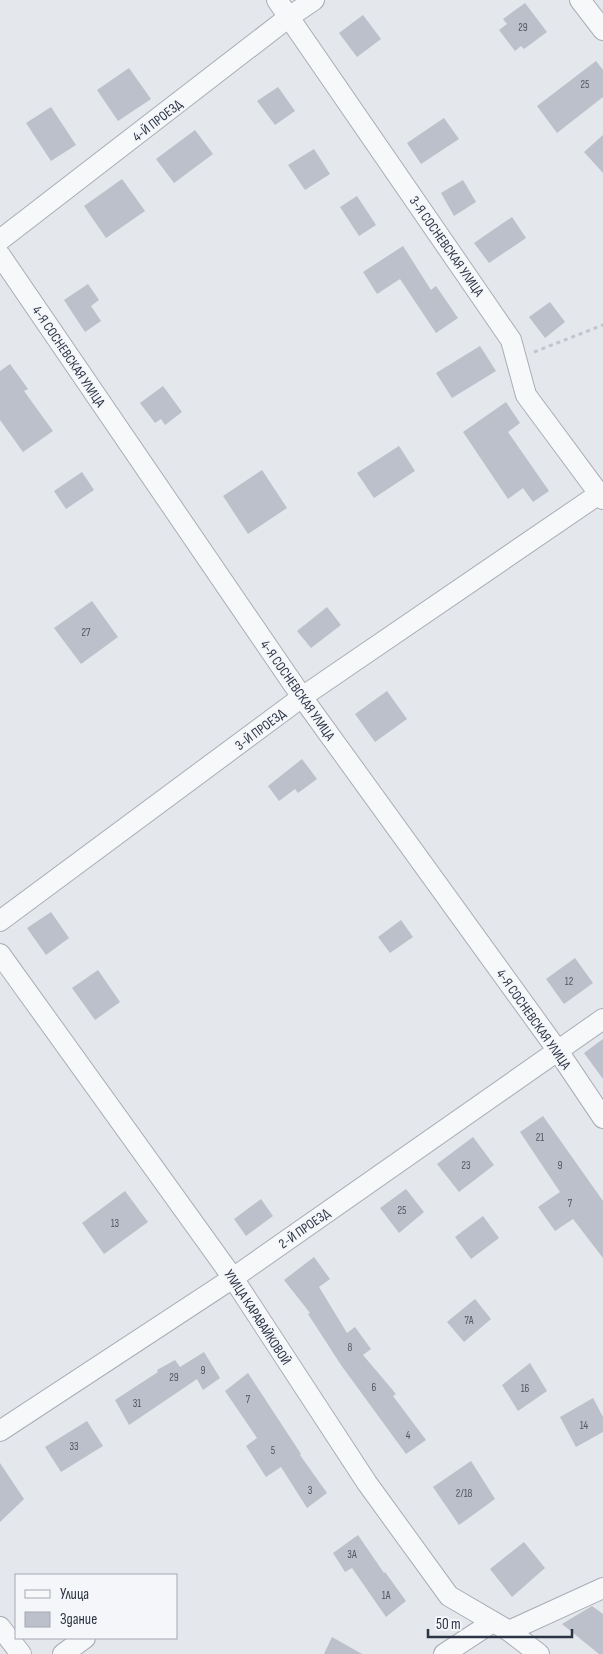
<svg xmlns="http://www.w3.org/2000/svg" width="603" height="1654" font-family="'Sofia Sans Condensed',sans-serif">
	<rect width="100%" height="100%" fill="#e4e7ec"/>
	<g fill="#bbc0ca">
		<polygon points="525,3 547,32 524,49 521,46 515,51 499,30 507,24 503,19"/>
		<polygon points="363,15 381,39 357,57 339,33"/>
		<polygon points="596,61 603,70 603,97 557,133 537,106"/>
		<polygon points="129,68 151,99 118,121 97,90"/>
		<polygon points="278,87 295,111 275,125 257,101"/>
		<polygon points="51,107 76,145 51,161 26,123"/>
		<polygon points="444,118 459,139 421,164 407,143"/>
		<polygon points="195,130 213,154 174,183 156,159"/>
		<polygon points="603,135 603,173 584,152"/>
		<polygon points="314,149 330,174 305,190 288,165"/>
		<polygon points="122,179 145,211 106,238 84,206"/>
		<polygon points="463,180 476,202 454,216 441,193"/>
		<polygon points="357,196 376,225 359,236 340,207"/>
		<polygon points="512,217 526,238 489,263 474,243"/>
		<polygon points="403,246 431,290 436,286 458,318 436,333 400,279 377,294 363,272"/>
		<polygon points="88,284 99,300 91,306 101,321 85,332 64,300"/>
		<polygon points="550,302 565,322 545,338 529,317"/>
		<polygon points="480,346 496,371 452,398 436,373"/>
		<polygon points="10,364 28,389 24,391 53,431 23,452 0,420 0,371"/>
		<polygon points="163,386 182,412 165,425 161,419 155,423 140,403"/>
		<polygon points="506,402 520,423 508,432 549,491 533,502 523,488 508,499 463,432"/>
		<polygon points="399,446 415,471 374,498 357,473"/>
		<polygon points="262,470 287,508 248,534 223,496"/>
		<polygon points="82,472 94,490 66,509 54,491"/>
		<polygon points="92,601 118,637 81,664 54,628"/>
		<polygon points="327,607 341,625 311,648 297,631"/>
		<polygon points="387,691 407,719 375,742 355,714"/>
		<polygon points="302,759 317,779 298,793 295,789 279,801 268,786"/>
		<polygon points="51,912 69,938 46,955 27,928"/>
		<polygon points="401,920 413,937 390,953 378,937"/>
		<polygon points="575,958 593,983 564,1004 546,979"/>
		<polygon points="98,970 120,1002 95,1020 72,988"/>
		<polygon points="603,1039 603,1079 584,1053"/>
		<polygon points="543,1116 603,1201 603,1258 573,1219 555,1231 538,1207 560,1192 520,1132"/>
		<polygon points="473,1137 494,1165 459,1192 437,1164"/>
		<polygon points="406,1189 424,1212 399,1233 380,1208"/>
		<polygon points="125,1191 148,1222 104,1254 82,1223"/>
		<polygon points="261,1199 273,1216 246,1236 234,1219"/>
		<polygon points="483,1216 499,1238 471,1259 455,1237"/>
		<polygon points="314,1257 330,1279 319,1287 347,1333 355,1327 371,1349 363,1355 396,1394 393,1396 426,1440 406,1454 341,1365 308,1314 310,1313 284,1280"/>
		<polygon points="475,1299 491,1319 464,1342 447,1322"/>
		<polygon points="204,1352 220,1378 203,1390 197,1379 129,1425 115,1400 158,1372 157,1370 175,1360 180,1367"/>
		<polygon points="530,1363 547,1391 518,1411 502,1385"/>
		<polygon points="248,1373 301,1454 300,1455 327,1493 307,1508 281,1467 266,1477 246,1446 257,1438 225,1391"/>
		<polygon points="593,1398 603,1417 603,1432 576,1447 560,1417"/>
		<polygon points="87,1421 103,1446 61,1472 45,1447"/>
		<polygon points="471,1461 495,1499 459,1525 433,1487"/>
		<polygon points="0,1463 24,1499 0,1522"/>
		<polygon points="358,1535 384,1573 385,1572 406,1601 386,1617 352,1568 345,1572 333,1553"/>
		<polygon points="524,1542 545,1568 512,1597 490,1569"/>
		<polygon points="592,1606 603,1614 603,1654 599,1654 562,1624"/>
		<polygon points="332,1637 362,1654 324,1654"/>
	</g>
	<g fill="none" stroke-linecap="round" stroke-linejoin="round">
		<defs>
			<g id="minor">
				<polyline points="277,0 511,340 526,395 603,499"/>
				<polyline points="580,0 603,30"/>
				<polyline points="0,240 289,17 314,0"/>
				<polyline points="0,255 302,697 558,1051 603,1118"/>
				<polyline points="0,921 302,697 599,494"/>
				<polyline points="0,954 233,1278 367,1483 449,1596 509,1631 539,1654"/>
				<polyline points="0,1431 233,1278 603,1019"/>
				<polyline points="0,1627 21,1654"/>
				<polyline points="509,1631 603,1588"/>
				<polyline points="63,1654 85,1638"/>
				<polyline points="444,1654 493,1622"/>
			</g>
		</defs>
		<use href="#minor" stroke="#a9aeb7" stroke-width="22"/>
		<polyline stroke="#c2c5cb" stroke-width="3" stroke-dasharray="4 4" stroke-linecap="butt" points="534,352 603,325"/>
		<use href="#minor" stroke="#f7f8fa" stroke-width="20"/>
	</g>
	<g text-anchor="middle" stroke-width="4.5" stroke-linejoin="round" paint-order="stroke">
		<g font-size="11" fill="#4f5766">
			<text x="523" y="31">29</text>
			<text x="585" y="88">25</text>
			<text x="86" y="636">27</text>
			<text x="569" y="985">12</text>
			<text x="540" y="1141">21</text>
			<text x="466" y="1169">23</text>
			<text x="560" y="1169">9</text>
			<text x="570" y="1207">7</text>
			<text x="402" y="1214">25</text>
			<text x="115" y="1227">13</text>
			<text x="469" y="1324">7А</text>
			<text x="350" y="1351">8</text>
			<text x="203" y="1374">9</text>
			<text x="174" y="1381">29</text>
			<text x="374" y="1391">6</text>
			<text x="525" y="1392">16</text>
			<text x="248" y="1403">7</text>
			<text x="137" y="1407">31</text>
			<text x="584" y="1429">14</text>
			<text x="408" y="1439">4</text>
			<text x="74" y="1450">33</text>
			<text x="273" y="1454">5</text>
			<text x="310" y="1494">3</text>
			<text x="464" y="1497">2/18</text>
			<text x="352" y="1558">3А</text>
			<text x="386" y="1599">1А</text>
		</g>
		<g font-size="14" fill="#2b3445" stroke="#f4f6f9">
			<text transform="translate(157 120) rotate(-38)" y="5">4-Й ПРОЕЗД</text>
			<text transform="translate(447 246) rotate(55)" y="5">3-Я СОСНЕВСКАЯ УЛИЦА</text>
			<text transform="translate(69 356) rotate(56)" y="5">4-Я СОСНЕВСКАЯ УЛИЦА</text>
			<text transform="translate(298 690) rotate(55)" y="5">4-Я СОСНЕВСКАЯ УЛИЦА</text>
			<text transform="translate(260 729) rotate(-37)" y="5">3-Й ПРОЕЗД</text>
			<text transform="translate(534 1019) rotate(55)" y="5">4-Я СОСНЕВСКАЯ УЛИЦА</text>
			<text transform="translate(304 1228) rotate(-35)" y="5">2-Й ПРОЕЗД</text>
			<text transform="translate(258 1317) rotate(57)" y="5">УЛИЦА КАРАВАЙКОВОЙ</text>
		</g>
	</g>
	<rect x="15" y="1574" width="162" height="65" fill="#f4f6f9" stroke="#a4a8b1"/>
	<rect x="25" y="1590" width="25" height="8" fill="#f7f8fa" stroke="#a4a8b1"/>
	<text x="60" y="1599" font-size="15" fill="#2b3445">Улица</text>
	<rect x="25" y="1612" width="25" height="15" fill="#bbc0ca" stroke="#a4a8b1"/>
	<text x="60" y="1624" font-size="15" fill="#2b3445">Здание</text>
	<path d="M428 1629v8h144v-8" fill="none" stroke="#2b3445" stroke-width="2.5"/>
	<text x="436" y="1629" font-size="15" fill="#2b3445" stroke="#f4f6f9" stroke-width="4" paint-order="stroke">50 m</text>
</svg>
